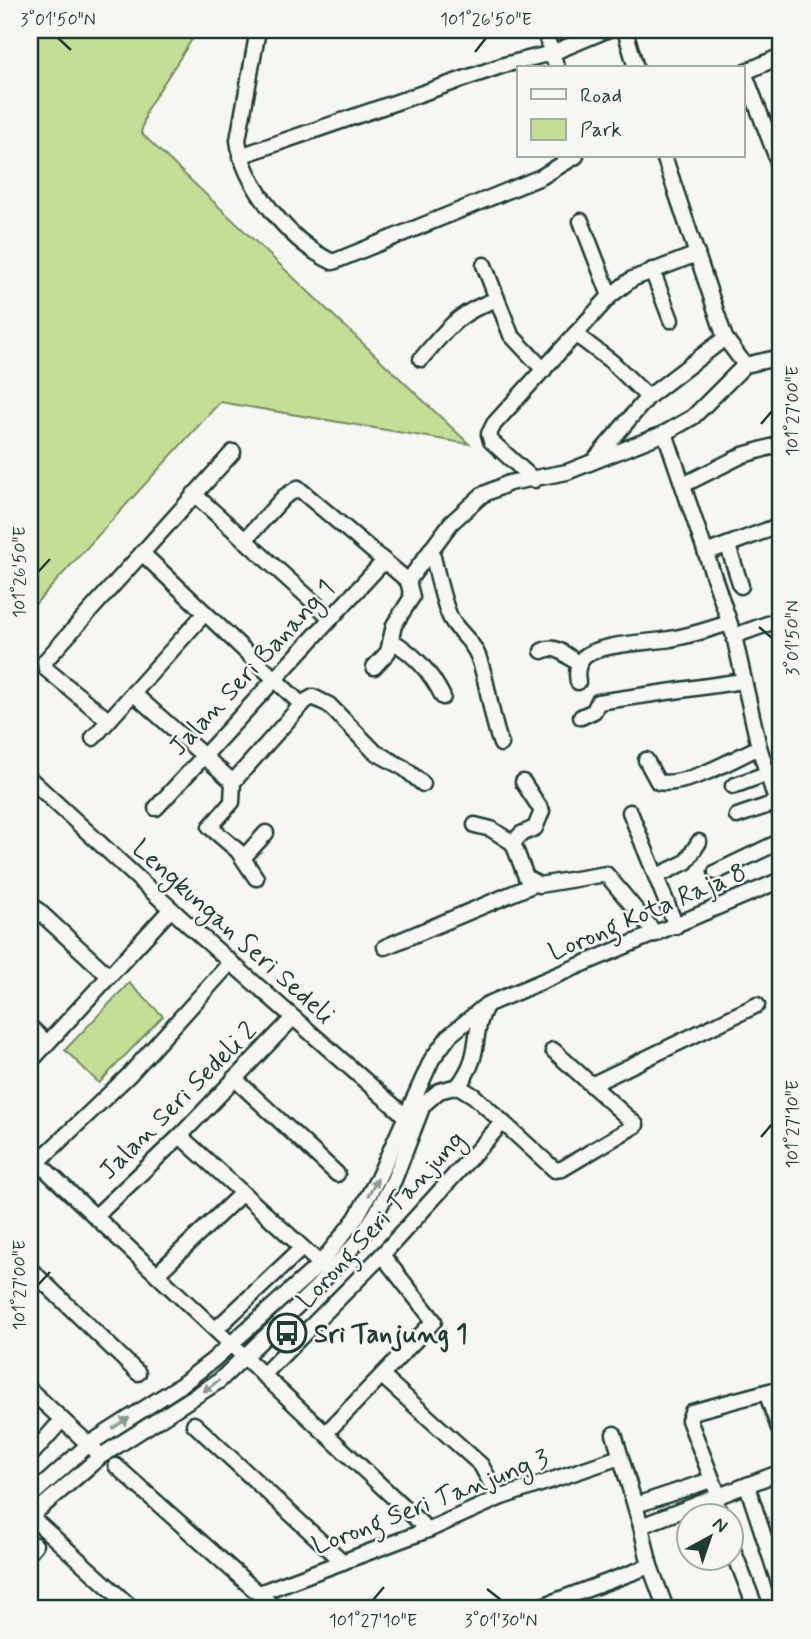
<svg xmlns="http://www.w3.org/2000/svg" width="811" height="1639" font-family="Mynerve,sans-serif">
	<rect width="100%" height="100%" fill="#f6f6f2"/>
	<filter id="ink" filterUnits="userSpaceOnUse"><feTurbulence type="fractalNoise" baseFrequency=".0143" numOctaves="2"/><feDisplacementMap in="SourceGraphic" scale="14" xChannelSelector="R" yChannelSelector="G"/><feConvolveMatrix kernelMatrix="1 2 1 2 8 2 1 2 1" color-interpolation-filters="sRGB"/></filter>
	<g filter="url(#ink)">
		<g fill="#c5de95" stroke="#728e64" stroke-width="2">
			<polygon points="30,30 198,30 147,109 141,133 469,444 220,402 30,610"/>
			<polygon points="129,983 163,1016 99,1083 65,1050"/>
		</g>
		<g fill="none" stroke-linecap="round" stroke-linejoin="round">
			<defs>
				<g id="minor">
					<path d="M 258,30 L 238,140 C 243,185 291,243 333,262 L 541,177 L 576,156"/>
					<polyline points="544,30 557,68"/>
					<polyline points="625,30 636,68"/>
					<polyline points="744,72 781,169"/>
					<polyline points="743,73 781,56"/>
					<polyline points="240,156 504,65 552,53 607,30"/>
					<polyline points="664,156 725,338 745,365"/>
					<polyline points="581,221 610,296"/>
					<polyline points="484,265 511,335 544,370"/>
					<polyline points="652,270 671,320"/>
					<polyline points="575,334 612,362 648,397"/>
					<path d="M 421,359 C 448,328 456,314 497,299"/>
					<polyline points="665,433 734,636 759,747 781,816"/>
					<polyline points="596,458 648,397 725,338"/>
					<polyline points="534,480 491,441 489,434 494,424 610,296 632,279 697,254"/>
					<polyline points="685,484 743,455 781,444"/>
					<polyline points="194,494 330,617"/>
					<polyline points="245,540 284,497 298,488 408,581 412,597 394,625 388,652 374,667"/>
					<polyline points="728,546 741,586"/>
					<path d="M 431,549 C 437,571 441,597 450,617 C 457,632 471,638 478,656 C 489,684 490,716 501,744"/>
					<polyline points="708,552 781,525"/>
					<polyline points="142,553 302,705"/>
					<polyline points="408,581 451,523 482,495 509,483 567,472 665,433 693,417 745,365 781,357"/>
					<polyline points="734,636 781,619"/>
					<path d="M 391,640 C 415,655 430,671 443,697"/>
					<path d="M 542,651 C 557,643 567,657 579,664"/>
					<path d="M 578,682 C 576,672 577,664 584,657 C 600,643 649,643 670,639 C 690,636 710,629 729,623"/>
					<polyline points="133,693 233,782 232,802 210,827 238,851 256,878"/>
					<polyline points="581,717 594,711 598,702 743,681"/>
					<polyline points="108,720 46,669 45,661 233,452"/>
					<polyline points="93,738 205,613"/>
					<path d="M 646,760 L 658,782 C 684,788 734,759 759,747"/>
					<polyline points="30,779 194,930 412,1122"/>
					<polyline points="233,782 304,702 313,697 329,705 375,752 404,768 423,784"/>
					<polyline points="523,782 542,811 535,828 521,834 513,843 526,877 539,885 606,874 656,934"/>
					<polyline points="733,786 766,774"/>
					<polyline points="156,808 384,561"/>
					<polyline points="630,812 676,926"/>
					<polyline points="737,816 775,803"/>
					<polyline points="475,825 491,829 513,843"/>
					<polyline points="243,858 266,833"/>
					<polyline points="716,872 781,841"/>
					<polyline points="657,876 686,862 699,842"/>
					<polyline points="30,903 109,976"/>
					<polyline points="385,947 535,884"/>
					<polyline points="30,1027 47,1043"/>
					<polyline points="30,1062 171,909"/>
					<polyline points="234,1078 337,1174"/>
					<polyline points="593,1084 757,1005"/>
					<path d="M 458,1086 C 484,1052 470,1036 486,1006"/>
					<polyline points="180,1136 326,1269"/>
					<polyline points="30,1155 428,1530"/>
					<polyline points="38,1162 129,1075 231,962"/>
					<polyline points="95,1217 180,1136 293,1018"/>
					<polyline points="30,1269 138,1373"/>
					<polyline points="157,1274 242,1193"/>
					<polyline points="216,1329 302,1248"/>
					<polyline points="263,1375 382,1255 501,1124"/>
					<polyline points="382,1376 481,1465 499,1498"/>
					<polyline points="30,1390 96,1451"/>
					<polyline points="766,1392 781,1434"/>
					<polyline points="194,1424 343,1562"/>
					<polyline points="326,1433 434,1321 382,1255"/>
					<polyline points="614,1434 641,1526"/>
					<polyline points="30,1456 62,1420"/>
					<polyline points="116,1466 276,1609"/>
					<polyline points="747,1485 781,1472"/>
					<polyline points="30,1497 89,1444 181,1385 213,1360 320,1264 356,1218 378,1178 432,1059 450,1035 486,1005 781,880"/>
					<polyline points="719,1497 689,1420 692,1412 781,1388"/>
					<polyline points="714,1498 721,1516"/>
					<polyline points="636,1505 711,1480"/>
					<polyline points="30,1516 133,1609"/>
					<polyline points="30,1517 101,1456 219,1381 318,1286 359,1240 377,1212 394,1180 423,1105 439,1091 458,1086 474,1096 555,1170 562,1169 636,1125 553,1050"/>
					<polyline points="730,1542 756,1609"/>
					<polyline points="30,1551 35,1545"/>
					<polyline points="259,1593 428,1530 499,1498 620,1457"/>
					<polyline points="534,1609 650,1566"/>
					<polyline points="666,1609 650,1566 641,1526 747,1485 781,1589"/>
				</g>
			</defs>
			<use href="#minor" stroke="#1f3d34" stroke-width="19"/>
			<use href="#minor" stroke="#f6f6f2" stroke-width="14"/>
		</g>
		<defs><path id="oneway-solid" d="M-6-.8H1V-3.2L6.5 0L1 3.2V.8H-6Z" transform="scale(1.75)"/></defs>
		<g fill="#8a9a93">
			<use href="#oneway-solid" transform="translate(373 1187) rotate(-61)"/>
			<use href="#oneway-solid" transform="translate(211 1386) rotate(144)"/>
			<use href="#oneway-solid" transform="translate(121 1423) rotate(-33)"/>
		</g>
	</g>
	<path fill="none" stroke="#1f3d34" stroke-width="2.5" d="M 58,38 L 71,50M 475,52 L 486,38M 761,424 L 772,411M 38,572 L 50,559M 759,627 L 772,638M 761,1137 L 772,1124M 38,1285 L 50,1272M 487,1589 L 501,1600M 373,1600 L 384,1587"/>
	<defs>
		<symbol id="bus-ring" viewBox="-11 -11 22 22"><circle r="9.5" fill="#f6f6f2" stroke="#1f3d34" stroke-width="1.5"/><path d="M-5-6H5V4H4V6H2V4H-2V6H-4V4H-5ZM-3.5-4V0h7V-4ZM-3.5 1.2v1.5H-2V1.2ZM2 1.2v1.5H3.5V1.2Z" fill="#1f3d34"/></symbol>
	</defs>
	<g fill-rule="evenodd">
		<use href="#bus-ring" x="265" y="1311" width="44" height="44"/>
	</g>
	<g text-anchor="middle" stroke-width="5" stroke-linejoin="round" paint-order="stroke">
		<g font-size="26" fill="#1f3d34" stroke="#f6f6f2">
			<text transform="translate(251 667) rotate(-47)" y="9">Jalan Seri Banang 1</text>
			<text transform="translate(647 911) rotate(-23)" y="9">Lorong Kota Raja 8</text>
			<text transform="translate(234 931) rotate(42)" y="9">Lengkungan Seri Sedeli</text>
			<text transform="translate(177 1100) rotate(-45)" y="9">Jalan Seri Sedeli 2</text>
			<text transform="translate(380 1219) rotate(-47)" y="9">Lorong Seri Tanjung</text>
			<text transform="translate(430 1501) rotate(-21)" y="9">Lorong Seri Tanjung 3</text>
		</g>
		<g font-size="26" font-weight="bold" fill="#1f3d34" stroke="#f6f6f2" text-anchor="start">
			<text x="314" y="1342">Sri Tanjung 1</text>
		</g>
	</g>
	<rect width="811" height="1639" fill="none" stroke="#f6f6f2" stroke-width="77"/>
	<rect x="517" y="66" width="228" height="91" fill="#f6f6f2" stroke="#a0aca6" stroke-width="2"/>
	<rect x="531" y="89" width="35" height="10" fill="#f6f6f2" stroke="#a0aca6" stroke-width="2"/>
	<text x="580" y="102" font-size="21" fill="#1f3d34">Road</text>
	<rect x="531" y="119" width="35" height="21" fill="#c5de95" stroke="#a0aca6" stroke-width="2"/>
	<text x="580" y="136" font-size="21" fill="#1f3d34">Park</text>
	<g transform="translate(710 1537) rotate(40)"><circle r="33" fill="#f6f6f2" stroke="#a0aca6" stroke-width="2"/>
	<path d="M0-5L12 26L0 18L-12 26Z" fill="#1f3d34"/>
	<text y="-10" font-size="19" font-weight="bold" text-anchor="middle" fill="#1f3d34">N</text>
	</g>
	<rect x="38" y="38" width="734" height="1562" fill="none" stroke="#1f3d34" stroke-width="2.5"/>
	<g font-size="18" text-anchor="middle" fill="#1f3d34">
		<text x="58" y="25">3°01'50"N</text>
		<text x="486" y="25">101°26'50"E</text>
		<text transform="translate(792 411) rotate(-90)" y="6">101°27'00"E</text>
		<text transform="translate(19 572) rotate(-90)" y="6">101°26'50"E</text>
		<text transform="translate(792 638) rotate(-90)" y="6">3°01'50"N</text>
		<text transform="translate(792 1124) rotate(-90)" y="6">101°27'10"E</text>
		<text transform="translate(19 1285) rotate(-90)" y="6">101°27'00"E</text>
		<text x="373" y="1626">101°27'10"E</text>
		<text x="501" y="1626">3°01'30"N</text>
	</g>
</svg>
